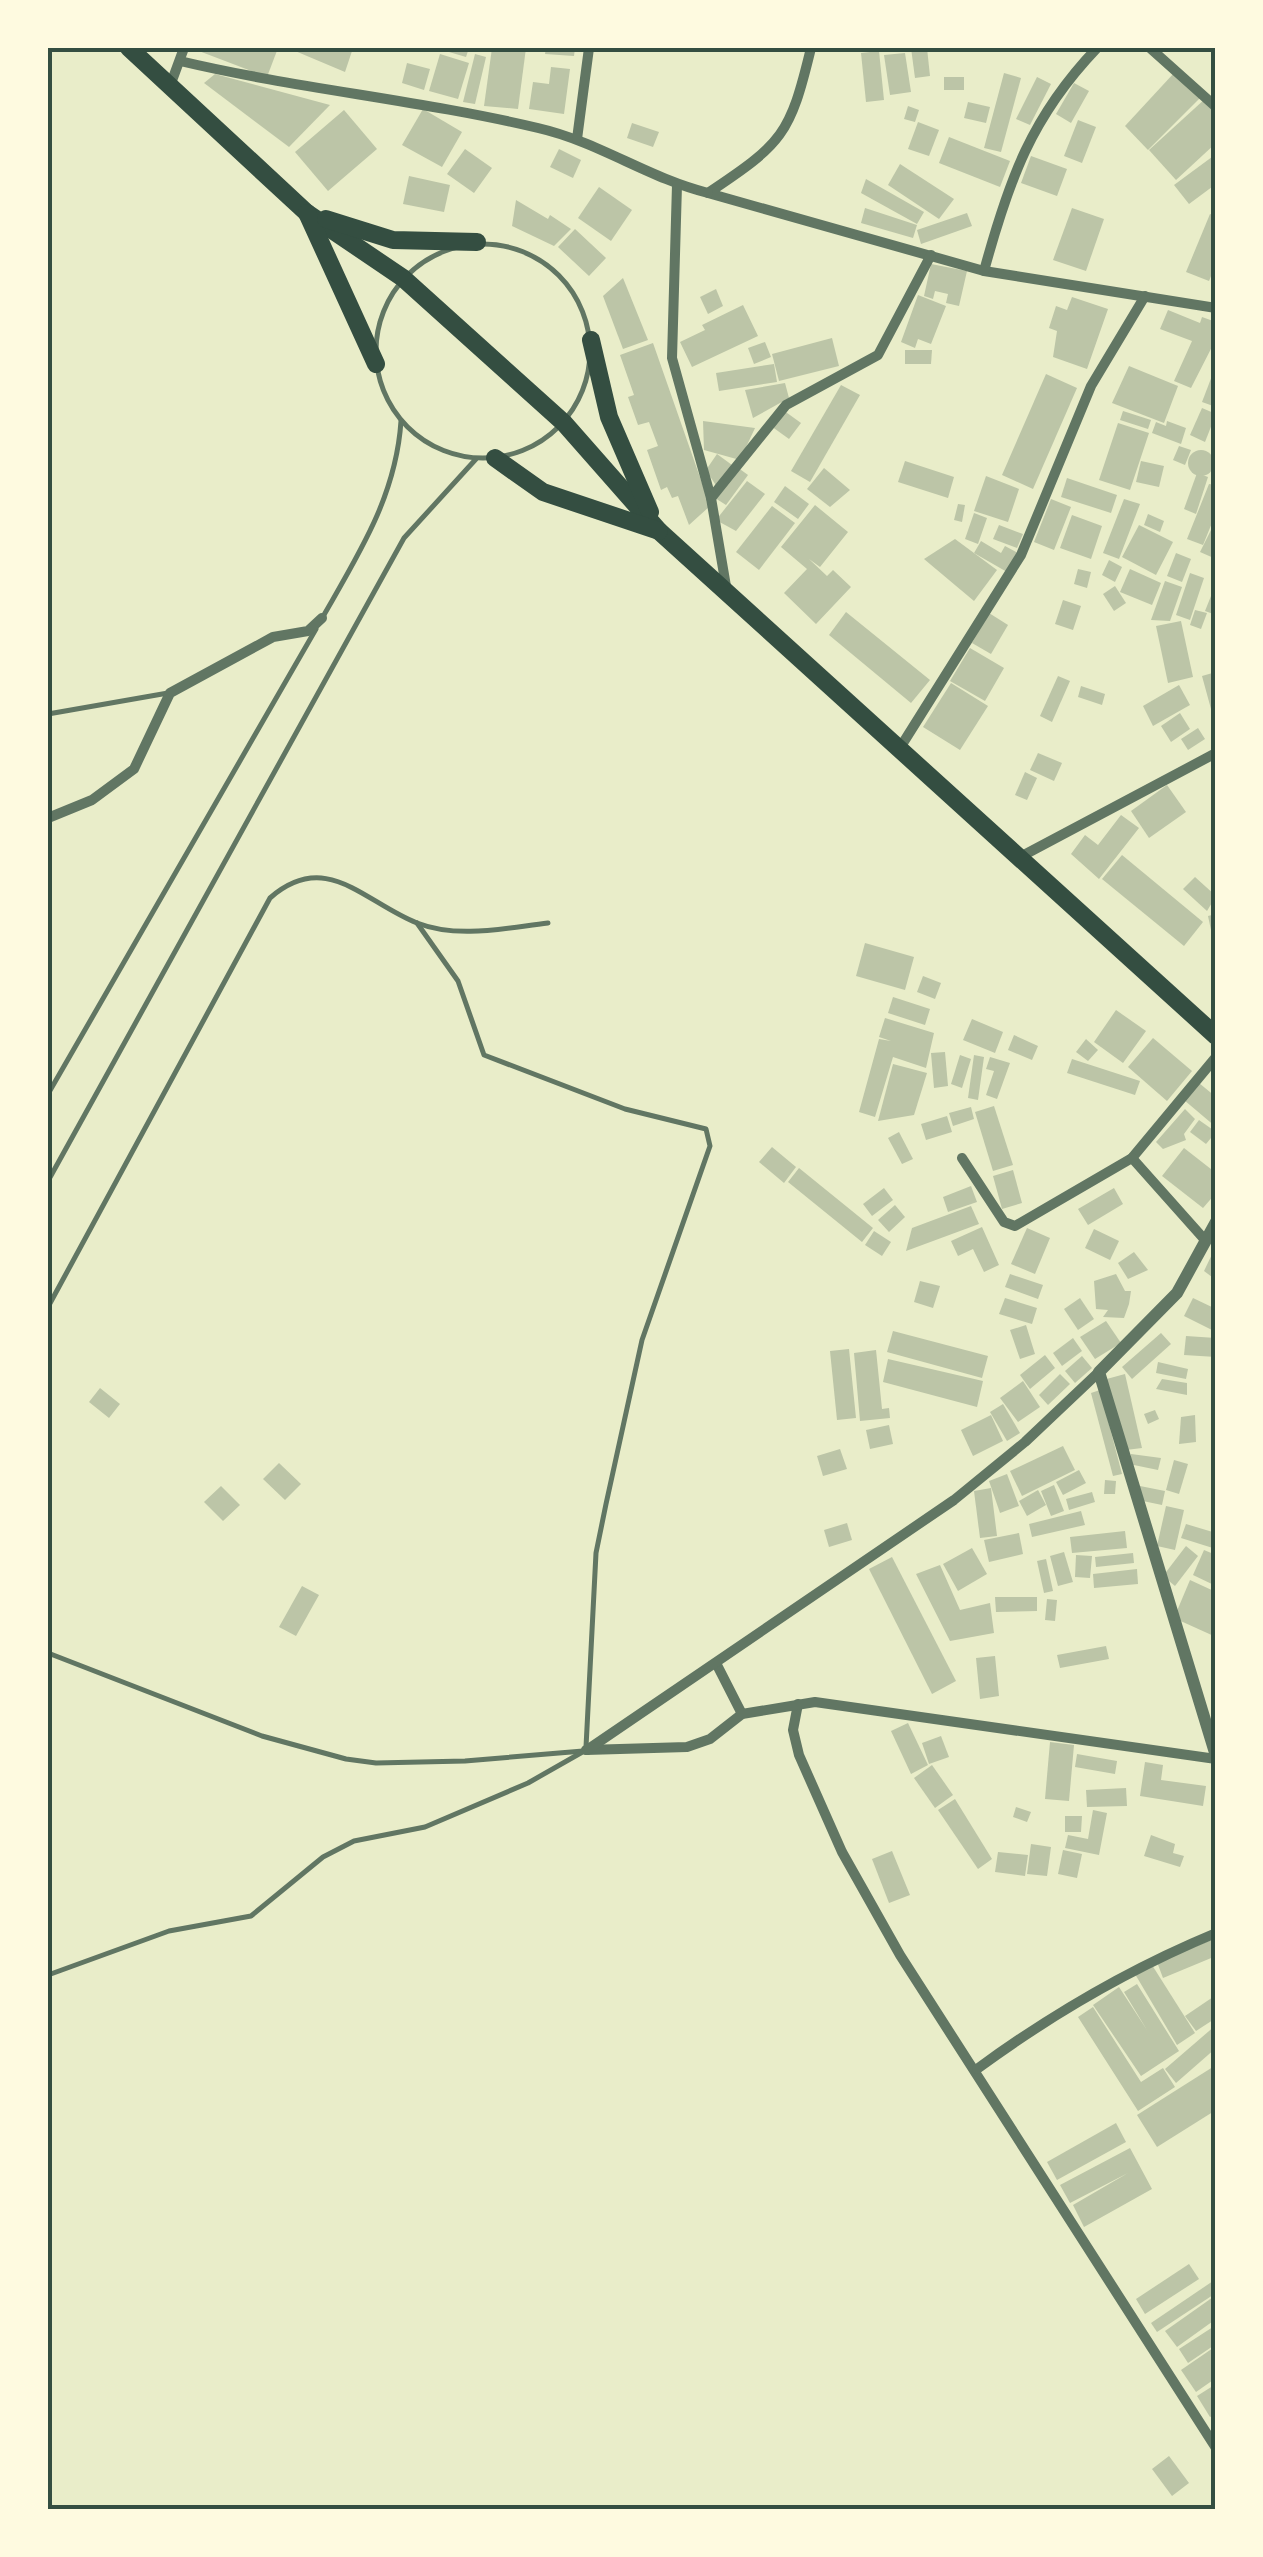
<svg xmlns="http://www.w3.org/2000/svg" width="1263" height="2557" font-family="'IBM Plex Sans',sans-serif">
	<rect width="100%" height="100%" fill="#e9edc9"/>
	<g fill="#bcc5a7">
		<polygon points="191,48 278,48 267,77"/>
		<polygon points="288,48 353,48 345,72"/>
		<polygon points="450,48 469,48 466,57 449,52"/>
		<polygon points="492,48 526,48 518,109 484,106"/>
		<polygon points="546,48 575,48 574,56 545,54"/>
		<polygon points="911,48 927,48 930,76 915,78"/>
		<polygon points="879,51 884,100 866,102 861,53"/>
		<polygon points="905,53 911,92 890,95 884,55"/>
		<polygon points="440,54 469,63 458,99 429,91"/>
		<polygon points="475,54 486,57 475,104 463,102"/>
		<polygon points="407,63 430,69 424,90 402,83"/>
		<polygon points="551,67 570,69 564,114 529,109 533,82 549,84"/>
		<polygon points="1004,73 1021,78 1001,152 984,148"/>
		<polygon points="1174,73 1201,97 1148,150 1125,126"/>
		<polygon points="215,74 330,105 289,147 204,83"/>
		<rect x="944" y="77" width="20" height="13"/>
		<polygon points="1037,77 1051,84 1030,125 1016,119"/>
		<polygon points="1074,83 1089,91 1071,123 1056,114"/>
		<polygon points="1206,98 1216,109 1216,143 1176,180 1149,150"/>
		<polygon points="968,102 990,107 986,123 964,118"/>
		<polygon points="908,106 919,110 915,122 904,119"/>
		<polygon points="423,109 462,132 442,167 402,145"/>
		<polygon points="344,110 377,149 328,191 295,152"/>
		<polygon points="1078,120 1096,127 1082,163 1064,156"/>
		<polygon points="918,122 939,130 929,156 908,149"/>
		<polygon points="632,123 659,132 653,147 627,138"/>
		<polygon points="949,137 1010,161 1000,187 939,163"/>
		<polygon points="465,149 492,168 474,193 447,174"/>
		<polygon points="559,149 581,160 573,178 550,167"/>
		<polygon points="1216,154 1216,184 1189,204 1174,185"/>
		<polygon points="1031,156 1067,169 1057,196 1021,183"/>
		<polygon points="900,164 954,199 939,219 888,185"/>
		<polygon points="409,176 450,185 444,212 403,204"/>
		<polygon points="866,179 924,212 917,224 861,193"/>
		<polygon points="599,187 632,210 611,241 578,218"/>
		<polygon points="516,200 548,219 550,215 571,229 554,246 512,226"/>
		<polygon points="865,208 917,225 913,238 861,223"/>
		<polygon points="1072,208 1104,219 1086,271 1053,260"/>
		<polygon points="967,213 972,226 921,244 917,230"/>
		<polygon points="1210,214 1216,216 1216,264 1209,281 1186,272"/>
		<polygon points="575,229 606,258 589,276 558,247"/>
		<polygon points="931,264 967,271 959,306 946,303 948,294 935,291 933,299 924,296"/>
		<polygon points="623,278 648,340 623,349 603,296"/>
		<polygon points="716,289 723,306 708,314 700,297"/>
		<polygon points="918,295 946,306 931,344 918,339 915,348 901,342"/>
		<polygon points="1072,297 1108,309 1087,369 1053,357 1057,331 1049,328 1056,306 1067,310"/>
		<polygon points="743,305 758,336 692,367 680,342 705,330 702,325"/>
		<polygon points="1168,310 1200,323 1202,317 1216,322 1216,339 1191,388 1174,381 1192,341 1160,329"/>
		<polygon points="832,338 839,366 779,381 772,354"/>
		<polygon points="765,342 771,357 754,364 748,348"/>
		<polygon points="653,343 710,506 689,525 678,496 672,498 667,487 661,490 647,450 658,446 649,422 638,425 628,397 634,395 620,355"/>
		<polygon points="905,350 932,350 931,364 905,364"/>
		<polygon points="774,364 777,382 719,391 716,373"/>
		<polygon points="1129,366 1178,386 1164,423 1112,403"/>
		<polygon points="1215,368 1216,368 1216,407 1202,402"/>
		<polygon points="1046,374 1077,388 1033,489 1002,475"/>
		<polygon points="785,383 789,398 753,418 745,390"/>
		<polygon points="841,385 860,395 810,482 791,471"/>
		<polygon points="1202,408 1216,414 1205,442 1190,435"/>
		<polygon points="783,410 801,423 789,439 771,426"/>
		<polygon points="1123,411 1151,420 1148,429 1120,420"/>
		<polygon points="703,421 755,428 740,460 704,450"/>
		<polygon points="1167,421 1186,428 1181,444 1152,433 1156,422 1166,426"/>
		<polygon points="1118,423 1149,433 1130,490 1099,480"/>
		<polygon points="1179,446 1191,450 1185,465 1173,460"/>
		<circle cx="1201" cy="463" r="13"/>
		<polygon points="717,454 732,465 717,487 706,470"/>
		<polygon points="905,461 954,477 948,498 898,482"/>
		<polygon points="1141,461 1164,466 1159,487 1136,482"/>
		<polygon points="737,467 748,475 726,505 715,498"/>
		<polygon points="824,468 850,490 830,507 807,489"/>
		<polygon points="1197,473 1208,477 1196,514 1184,509"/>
		<polygon points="986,476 1019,489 1008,522 974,511"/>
		<polygon points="1067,478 1117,495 1111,513 1061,497"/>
		<polygon points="747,481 765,494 736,531 716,520"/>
		<polygon points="1209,484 1216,485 1216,513 1203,545 1187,539"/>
		<polygon points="785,486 809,504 798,519 774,502"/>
		<polygon points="1051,499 1071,507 1054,550 1034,542"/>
		<polygon points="1124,499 1140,504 1119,559 1103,553"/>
		<polygon points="958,504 965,505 962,522 954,520"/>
		<polygon points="815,505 848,532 820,567 809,559 827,576 833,570 851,587 816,624 784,593 807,569 781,547"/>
		<polygon points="772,506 795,523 759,570 736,552"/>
		<polygon points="974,513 987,518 978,544 965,539"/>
		<polygon points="1148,514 1164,521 1160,532 1144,525"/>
		<polygon points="1072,515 1102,526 1091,559 1060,548"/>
		<polygon points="1216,520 1216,559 1200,552"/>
		<polygon points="999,525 1023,534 1017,548 993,539"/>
		<polygon points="1139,525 1173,542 1156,575 1122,557"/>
		<polygon points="955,539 997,570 974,601 924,559"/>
		<polygon points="981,541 1001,553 1005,546 1018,553 1007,572 974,553"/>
		<polygon points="1176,553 1191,559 1182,582 1167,576"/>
		<polygon points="1109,560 1122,567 1115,582 1102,575"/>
		<polygon points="1078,569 1091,572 1087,588 1074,584"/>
		<polygon points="1130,569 1161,583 1152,605 1120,592"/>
		<polygon points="1190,573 1204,578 1190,620 1176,615"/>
		<polygon points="1165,581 1182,587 1170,621 1151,620"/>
		<polygon points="1115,586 1126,603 1114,611 1103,594"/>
		<polygon points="1211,596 1216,598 1216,615 1205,611"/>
		<polygon points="1063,600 1081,606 1073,630 1055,624"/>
		<polygon points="1195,610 1207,613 1201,629 1190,625"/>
		<polygon points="846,612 930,680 911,703 829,635"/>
		<polygon points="989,613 1008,625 991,654 972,643"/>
		<polygon points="1181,621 1193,677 1168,683 1156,626"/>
		<polygon points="970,648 1004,668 985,701 950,681"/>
		<polygon points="1216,672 1216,708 1211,709 1202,676"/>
		<polygon points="1058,676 1070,681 1052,722 1040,716"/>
		<polygon points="951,683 988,706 960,750 923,727"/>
		<polygon points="1179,685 1190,705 1153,726 1143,706"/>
		<polygon points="1081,686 1105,694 1102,705 1078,697"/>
		<polygon points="1180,713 1190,729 1171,742 1161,726"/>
		<polygon points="1198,728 1205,739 1188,750 1181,739"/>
		<polygon points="1038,753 1062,763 1054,781 1030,770"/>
		<polygon points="1025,772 1037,778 1027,800 1015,795"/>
		<polygon points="1167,785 1186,812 1149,838 1131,811"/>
		<polygon points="1121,815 1139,828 1099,879 1071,854 1085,835 1098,845"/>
		<polygon points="1122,855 1203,922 1184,946 1102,879"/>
		<polygon points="1195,877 1216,896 1207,911 1183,889"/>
		<polygon points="1216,914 1216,944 1214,944 1208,916"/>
		<polygon points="865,943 914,957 905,990 856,976"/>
		<polygon points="923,976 941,983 935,999 917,992"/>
		<polygon points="893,997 930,1009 925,1025 888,1013"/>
		<polygon points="1116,1010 1146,1031 1123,1063 1094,1042"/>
		<polygon points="885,1018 934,1033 926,1068 893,1057 875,1117 859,1112 879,1039 891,1041 879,1037"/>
		<polygon points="972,1019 1003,1032 995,1053 963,1040"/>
		<polygon points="1014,1035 1038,1046 1032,1060 1008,1050"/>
		<polygon points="1153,1038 1192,1071 1167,1101 1128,1067"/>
		<polygon points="1086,1039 1098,1050 1088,1061 1076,1052"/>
		<polygon points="945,1052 948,1086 934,1088 931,1053"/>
		<polygon points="960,1055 971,1059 962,1088 951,1084"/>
		<polygon points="974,1055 984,1057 978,1100 968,1098"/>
		<polygon points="990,1057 1010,1063 997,1099 986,1095 994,1071 986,1069"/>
		<polygon points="1072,1059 1140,1081 1135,1095 1067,1073"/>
		<polygon points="893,1064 927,1073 914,1115 878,1121"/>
		<polygon points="1199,1083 1216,1097 1216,1127 1184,1100"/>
		<polygon points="994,1106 1013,1165 993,1171 975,1112"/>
		<polygon points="971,1107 974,1119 953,1126 949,1113"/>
		<polygon points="1185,1109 1195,1119 1184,1134 1186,1140 1163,1149 1156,1142"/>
		<polygon points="947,1116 952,1132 926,1140 921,1124"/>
		<polygon points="1199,1120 1216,1132 1206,1144 1190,1132"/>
		<polygon points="899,1132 913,1159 902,1164 888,1138"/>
		<polygon points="772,1147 796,1167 784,1183 759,1162"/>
		<polygon points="1184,1148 1216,1173 1216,1193 1203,1208 1162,1176"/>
		<polygon points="799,1168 873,1228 862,1242 788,1182"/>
		<polygon points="1013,1170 1022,1203 1002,1209 993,1176"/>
		<polygon points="971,1186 977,1202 948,1212 943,1197"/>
		<polygon points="884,1188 893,1200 872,1216 863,1204"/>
		<polygon points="1114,1188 1123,1204 1088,1225 1078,1209"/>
		<polygon points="895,1205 905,1217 889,1232 878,1220"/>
		<polygon points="971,1206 979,1224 906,1251 912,1228"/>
		<polygon points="982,1227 999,1265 984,1272 973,1249 958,1256 951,1241"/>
		<polygon points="1027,1228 1050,1238 1035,1274 1011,1264"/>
		<polygon points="1094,1229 1119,1241 1110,1260 1085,1248"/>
		<polygon points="874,1231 891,1242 882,1256 865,1245"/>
		<polygon points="1216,1246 1216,1280 1204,1271"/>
		<polygon points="1134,1252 1148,1270 1128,1279 1118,1263"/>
		<polygon points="1010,1274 1043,1285 1038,1299 1005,1287"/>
		<polygon points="1116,1274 1125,1291 1131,1291 1129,1304 1124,1318 1103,1317 1108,1310 1096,1309 1094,1281"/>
		<polygon points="920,1281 940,1286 933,1308 914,1302"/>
		<polygon points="1005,1298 1037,1308 1032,1324 999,1314"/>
		<polygon points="1080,1298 1094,1319 1078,1330 1064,1309"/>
		<polygon points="1193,1298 1216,1309 1216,1332 1184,1316"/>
		<polygon points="1106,1321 1121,1343 1095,1359 1080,1337"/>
		<polygon points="1026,1325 1035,1354 1020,1359 1010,1330"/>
		<polygon points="893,1331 988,1356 982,1378 887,1352"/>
		<polygon points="1161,1333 1171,1344 1132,1379 1122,1367"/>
		<polygon points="1186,1336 1216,1338 1216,1357 1184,1355"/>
		<polygon points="1073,1338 1082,1351 1062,1366 1053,1353"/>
		<polygon points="849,1349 856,1418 837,1420 830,1351"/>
		<polygon points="876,1350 882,1409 889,1408 890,1418 860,1421 854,1353"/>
		<polygon points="1045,1355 1055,1368 1030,1389 1020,1375"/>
		<polygon points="1082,1356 1092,1368 1075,1383 1065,1371"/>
		<polygon points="888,1359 983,1381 977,1407 883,1382"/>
		<polygon points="1158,1362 1188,1369 1186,1379 1156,1373"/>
		<polygon points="1060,1374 1070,1384 1048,1405 1039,1395"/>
		<polygon points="1125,1374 1142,1448 1126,1450 1103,1380"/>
		<polygon points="1162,1379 1187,1383 1187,1395 1156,1389"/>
		<polygon points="1023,1381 1040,1407 1018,1422 1000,1398"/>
		<polygon points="100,1388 120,1404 109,1418 89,1402"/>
		<polygon points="1100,1390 1122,1474 1113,1476 1091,1393"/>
		<polygon points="1003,1404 1020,1433 1007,1441 990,1412"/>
		<polygon points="1155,1410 1159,1419 1148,1424 1144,1414"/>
		<polygon points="991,1415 1003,1441 973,1456 961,1430"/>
		<polygon points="1195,1415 1196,1442 1179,1444 1181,1417"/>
		<polygon points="889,1425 893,1444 870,1449 866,1430"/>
		<polygon points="1063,1446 1075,1470 1022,1496 1010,1471"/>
		<polygon points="840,1449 847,1469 823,1476 817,1456"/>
		<polygon points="1131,1454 1161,1458 1158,1470 1129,1464"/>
		<polygon points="1174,1460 1188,1464 1179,1494 1166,1490"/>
		<polygon points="279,1463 301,1484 285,1500 263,1479"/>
		<polygon points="1079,1470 1086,1483 1063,1495 1056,1482"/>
		<polygon points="1007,1474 1019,1506 1000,1513 989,1481"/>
		<polygon points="1105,1480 1116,1481 1115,1494 1104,1494"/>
		<polygon points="1054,1485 1064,1511 1051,1516 1041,1491"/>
		<polygon points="221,1486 240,1505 223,1521 204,1502"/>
		<polygon points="1140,1486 1165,1491 1162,1505 1138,1500"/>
		<polygon points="991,1488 997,1536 980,1538 974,1491"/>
		<polygon points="1038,1490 1046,1505 1027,1516 1019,1501"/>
		<polygon points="1092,1492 1095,1502 1069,1510 1066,1499"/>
		<polygon points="1166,1506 1184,1510 1175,1550 1157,1546"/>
		<polygon points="1081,1511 1085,1525 1032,1537 1029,1524"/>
		<polygon points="847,1523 852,1540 829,1547 824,1530"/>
		<polygon points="1186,1524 1216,1533 1216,1549 1181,1538"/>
		<polygon points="1125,1531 1127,1548 1072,1553 1070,1537"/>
		<polygon points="1019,1533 1023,1554 989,1562 984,1540"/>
		<polygon points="1186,1546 1198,1556 1175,1586 1163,1576"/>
		<polygon points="972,1548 987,1574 958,1591 943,1564"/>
		<polygon points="1204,1550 1216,1555 1216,1586 1193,1575"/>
		<polygon points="1064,1552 1073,1582 1058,1586 1050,1556"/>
		<polygon points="1133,1553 1134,1563 1096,1567 1095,1557"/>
		<polygon points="1076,1555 1092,1556 1090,1578 1075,1577"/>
		<polygon points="892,1557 956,1681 932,1694 869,1569"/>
		<polygon points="1046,1559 1053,1591 1044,1593 1037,1561"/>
		<polygon points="940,1565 960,1610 990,1603 994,1633 950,1641 916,1574"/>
		<polygon points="1137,1569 1138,1584 1094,1588 1093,1574"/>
		<polygon points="1190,1580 1216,1592 1216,1637 1174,1618"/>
		<polygon points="302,1586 319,1595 296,1636 279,1627"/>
		<polygon points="995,1597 1037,1597 1037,1611 996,1612"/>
		<polygon points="1047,1599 1057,1600 1055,1621 1045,1620"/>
		<polygon points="1106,1646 1109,1659 1060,1668 1057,1655"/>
		<polygon points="995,1656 999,1696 980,1699 976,1658"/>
		<polygon points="908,1723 928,1765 911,1774 891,1731"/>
		<polygon points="941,1736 949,1757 929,1764 922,1743"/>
		<polygon points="1050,1742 1074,1745 1069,1801 1045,1799"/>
		<polygon points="1077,1754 1117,1761 1115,1774 1075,1767"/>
		<polygon points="1145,1762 1163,1765 1161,1780 1206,1786 1203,1806 1140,1796"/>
		<polygon points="932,1765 953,1795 935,1808 914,1778"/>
		<polygon points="1126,1788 1127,1806 1087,1807 1086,1790"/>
		<polygon points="955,1799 992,1859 978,1869 938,1810"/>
		<polygon points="1016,1807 1031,1812 1027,1822 1013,1817"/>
		<polygon points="1093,1810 1107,1813 1099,1855 1065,1848 1068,1835 1088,1839"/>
		<polygon points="1065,1816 1082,1816 1081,1832 1065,1832"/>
		<polygon points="1151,1835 1175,1844 1173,1853 1184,1856 1180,1867 1144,1856"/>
		<polygon points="1031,1844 1051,1847 1047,1876 1027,1874"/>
		<polygon points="1063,1850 1082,1854 1077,1878 1058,1874"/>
		<polygon points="892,1851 910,1895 889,1903 872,1859"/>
		<polygon points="998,1852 1028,1855 1025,1876 995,1872"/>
		<polygon points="1214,1939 1216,1956 1163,1978 1157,1962"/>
		<polygon points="1152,1965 1195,2033 1177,2045 1135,1974"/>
		<polygon points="1137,1984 1179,2051 1141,2076 1093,2005 1119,1987 1147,2030 1124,1992"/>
		<polygon points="1216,1995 1216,2018 1196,2031 1185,2016"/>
		<polygon points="1093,2007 1141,2082 1163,2068 1175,2087 1138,2111 1078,2017"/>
		<polygon points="1216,2025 1216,2048 1176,2083 1165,2069"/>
		<polygon points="1216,2065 1216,2110 1157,2147 1137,2115"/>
		<polygon points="1116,2123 1126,2142 1057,2180 1047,2162"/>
		<polygon points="1130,2148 1152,2189 1084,2227 1073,2205 1128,2173 1070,2203 1060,2185"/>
		<polygon points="1189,2264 1199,2279 1145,2314 1136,2299"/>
		<polygon points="1216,2279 1216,2293 1157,2332 1151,2323"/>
		<polygon points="1216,2295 1216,2319 1177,2347 1165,2331"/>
		<polygon points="1216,2325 1216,2344 1188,2363 1179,2349"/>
		<polygon points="1216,2346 1216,2378 1196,2392 1181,2370"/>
		<polygon points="1216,2384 1216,2414 1210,2417 1197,2396"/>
		<polygon points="1169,2456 1189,2483 1172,2496 1152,2469"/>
	</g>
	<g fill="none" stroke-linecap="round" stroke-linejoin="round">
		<g stroke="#617663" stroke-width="5">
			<circle cx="483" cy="351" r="107"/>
			<path d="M 321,620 C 358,555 396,497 401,421"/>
			<polyline points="48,714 168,693"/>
			<polyline points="417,923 458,981 484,1055 625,1109 706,1129 710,1146 642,1340 606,1504 596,1553 586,1747"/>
			<polyline points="48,1094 316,629"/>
			<polyline points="48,1181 404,538 476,459"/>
			<path d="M 48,1307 L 270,898 C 326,849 364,902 417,923 C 458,939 505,928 548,923"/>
			<polyline points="48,1653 262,1736 346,1759 376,1763 465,1761 583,1751"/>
			<polyline points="48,1975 169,1931 251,1916 323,1857 354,1841 425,1827 528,1783 586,1750"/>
		</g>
		<g stroke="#617663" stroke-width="10">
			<path d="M 811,48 C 790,135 783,143 708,193 L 984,271 L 1216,308"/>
			<polyline points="1150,48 1216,107"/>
			<path d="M 180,61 C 298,89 420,100 538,128 C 599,142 648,178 708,193"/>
			<polyline points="170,86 184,48"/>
			<polyline points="577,139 589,48"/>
			<polyline points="677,185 672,358 711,498 727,592"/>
			<path d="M 984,271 C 1009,180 1031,117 1097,48"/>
			<polyline points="711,498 786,405 878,355 931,255"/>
			<polyline points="898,751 1021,555 1091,386 1145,296"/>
			<polyline points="48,818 92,800 134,769 170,693 273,637 308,631 322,618"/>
			<polyline points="1022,856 1216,753"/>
			<polyline points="962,1158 1004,1222 1015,1226 1132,1158 1216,1057"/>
			<polyline points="1132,1158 1205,1240"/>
			<polyline points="717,1665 742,1714"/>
			<polyline points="798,1704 793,1730 799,1755 842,1852 900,1955 1216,2448"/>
			<polyline points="586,1750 687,1747 710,1739 742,1714 815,1702 1216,1759"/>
			<polyline points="587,1750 954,1500 1025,1442 1099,1372"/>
			<path d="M 977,2069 C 1052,2014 1129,1969 1216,1933"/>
		</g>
		<polyline stroke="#617663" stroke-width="12" points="1216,1222 1177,1293 1099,1372 1216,1756"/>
		<g stroke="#344e41" stroke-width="18">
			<polyline points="129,48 307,213 403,278 564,423 659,531 1216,1036"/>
			<polyline points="307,213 376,364"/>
			<polyline points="326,219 393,240 477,242"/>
			<polyline points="591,340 609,417 650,512"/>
			<polyline points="495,458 543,492 659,531"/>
		</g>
	</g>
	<rect width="1263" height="2557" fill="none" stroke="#fefae0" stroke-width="100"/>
	<rect x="50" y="50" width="1163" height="2457" fill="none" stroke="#344e41" stroke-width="4"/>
</svg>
